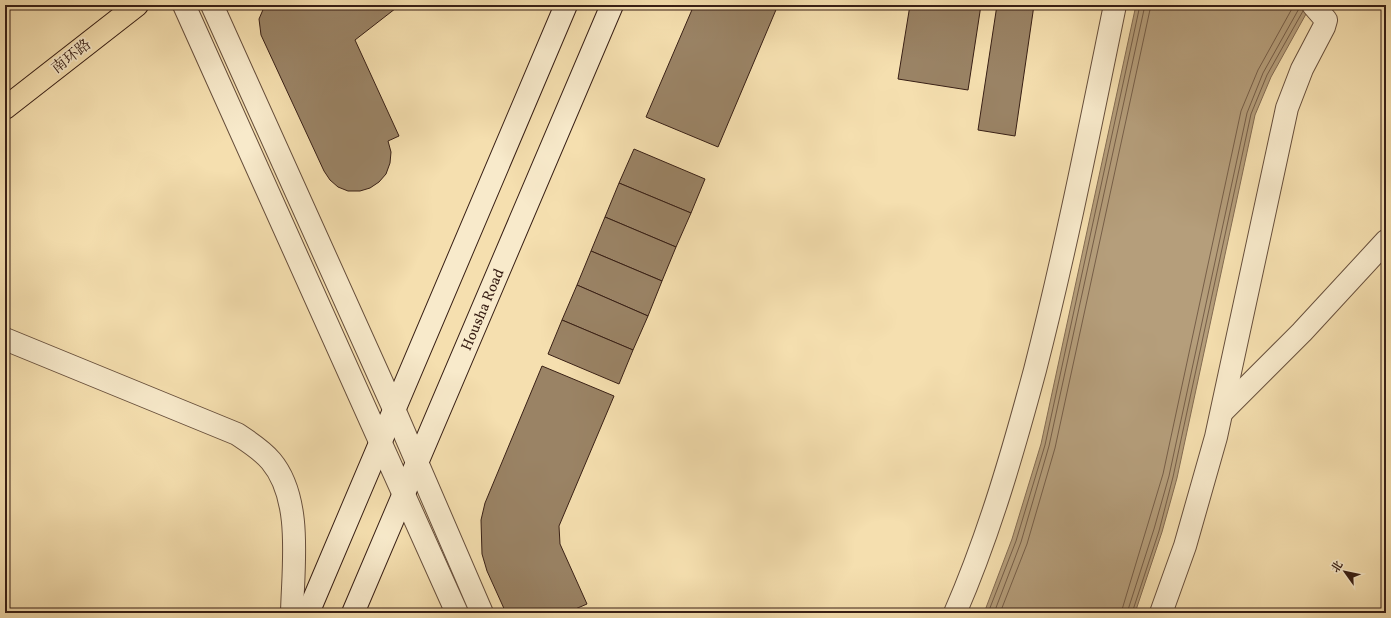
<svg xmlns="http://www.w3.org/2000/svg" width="1391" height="618" font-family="Vollkorn,'Noto Serif SC',serif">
	<rect width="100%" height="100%" fill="#f5dfaf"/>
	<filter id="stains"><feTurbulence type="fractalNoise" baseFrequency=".005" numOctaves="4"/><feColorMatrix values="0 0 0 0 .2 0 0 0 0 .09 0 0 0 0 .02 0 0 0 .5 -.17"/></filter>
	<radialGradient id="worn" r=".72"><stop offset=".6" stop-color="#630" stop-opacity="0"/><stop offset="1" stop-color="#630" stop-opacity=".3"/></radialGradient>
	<polygon fill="#b59e7b" stroke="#836b52" points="1136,5 1311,5 1271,77 1255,115 1177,478 1162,532 1135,613 984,613 1012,539 1041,444"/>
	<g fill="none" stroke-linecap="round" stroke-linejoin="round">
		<g stroke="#765e48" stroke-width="1">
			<polyline points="988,613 1016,541 1045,445 1140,5"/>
			<polyline points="994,613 1021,542 1049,446 1145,5"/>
			<polyline points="1000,613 1027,544 1055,448 1151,5"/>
			<polyline points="1121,613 1163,474 1241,111 1258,70 1294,5"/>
			<polyline points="1127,613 1154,529 1169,476 1247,113 1263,73 1301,5"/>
			<polyline points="1132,613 1159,531 1173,477 1251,114 1267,75 1303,11"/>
		</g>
	</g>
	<g fill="#9a8365" stroke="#381f15">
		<polygon points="265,5 400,5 355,40 399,136 388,141 391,152 390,163 386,174 379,182 370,188 360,191 348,191 338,187 330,180 324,171 261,35 259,19"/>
		<polygon points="694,5 778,5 718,147 646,117"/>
		<polygon points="910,5 981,5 968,90 898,79"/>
		<polygon points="997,5 1034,5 1015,136 978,130"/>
		<polygon points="634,149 705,179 691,213 619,183"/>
		<polygon points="619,183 691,213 676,247 605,217"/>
		<polygon points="605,217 676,247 662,281 591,251"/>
		<polygon points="591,251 662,281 648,316 577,285"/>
		<polygon points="577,285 648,316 633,350 562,320"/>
		<polygon points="562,320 633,350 619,384 548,354"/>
		<polygon points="542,366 614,396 559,526 560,544 587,604 566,613 506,613 487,571 482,554 481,520 485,503"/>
	</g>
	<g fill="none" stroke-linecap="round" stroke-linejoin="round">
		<defs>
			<g id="minor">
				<path d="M 5,339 L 237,434 C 249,442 262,450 271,461 C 303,499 293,566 292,613"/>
				<polyline points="1222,412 1302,332 1386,241"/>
				<polyline points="1161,613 1185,546 1216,437 1287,108 1302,69 1324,27 1326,20 1313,5"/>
			</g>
			<g id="tertiary">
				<polyline points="184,5 457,613"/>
				<polyline points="212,5 394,409 482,613"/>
				<path d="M 955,613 C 989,535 1013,452 1035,370 C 1066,249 1090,127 1115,5"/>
			</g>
			<g id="secondary">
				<polyline points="308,613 566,5"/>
				<path id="s1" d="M 353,613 L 612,5"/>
			</g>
			<polyline id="primary" points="5,108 137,5"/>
		</defs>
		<use href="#minor" stroke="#674f3c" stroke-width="24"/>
		<use href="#tertiary" stroke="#674f3c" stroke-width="24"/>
		<use href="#secondary" stroke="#381f15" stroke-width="24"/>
		<use href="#primary" stroke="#381f15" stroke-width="24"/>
		<use href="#minor" stroke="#f8eacb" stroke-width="22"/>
		<use href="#tertiary" stroke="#f8eacb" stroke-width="22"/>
		<use href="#secondary" stroke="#f8eacb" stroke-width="22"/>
		<use href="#primary" stroke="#f5dfaf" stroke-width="22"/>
	</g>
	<g text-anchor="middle" stroke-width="3.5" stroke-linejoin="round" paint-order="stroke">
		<g font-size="15" fill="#381f15" stroke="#f8eacb">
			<text transform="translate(71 56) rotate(-38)" y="5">南环路</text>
			<text dy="5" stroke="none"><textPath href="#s1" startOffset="330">Housha Road</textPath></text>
		</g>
	</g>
	<rect width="1391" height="618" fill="none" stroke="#f5dfaf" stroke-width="20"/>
	<rect x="6" y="6" width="1379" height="606" fill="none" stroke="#381f15" stroke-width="2"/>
	<rect x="10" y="10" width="1371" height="598" fill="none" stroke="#381f15"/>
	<g transform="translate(1345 572) rotate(303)" stroke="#f8eacb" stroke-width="3" paint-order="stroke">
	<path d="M0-3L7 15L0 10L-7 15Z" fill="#381f15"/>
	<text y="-6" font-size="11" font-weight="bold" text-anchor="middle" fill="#381f15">北</text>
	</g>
	<rect width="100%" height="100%" filter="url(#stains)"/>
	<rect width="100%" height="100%" fill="url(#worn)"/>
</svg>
